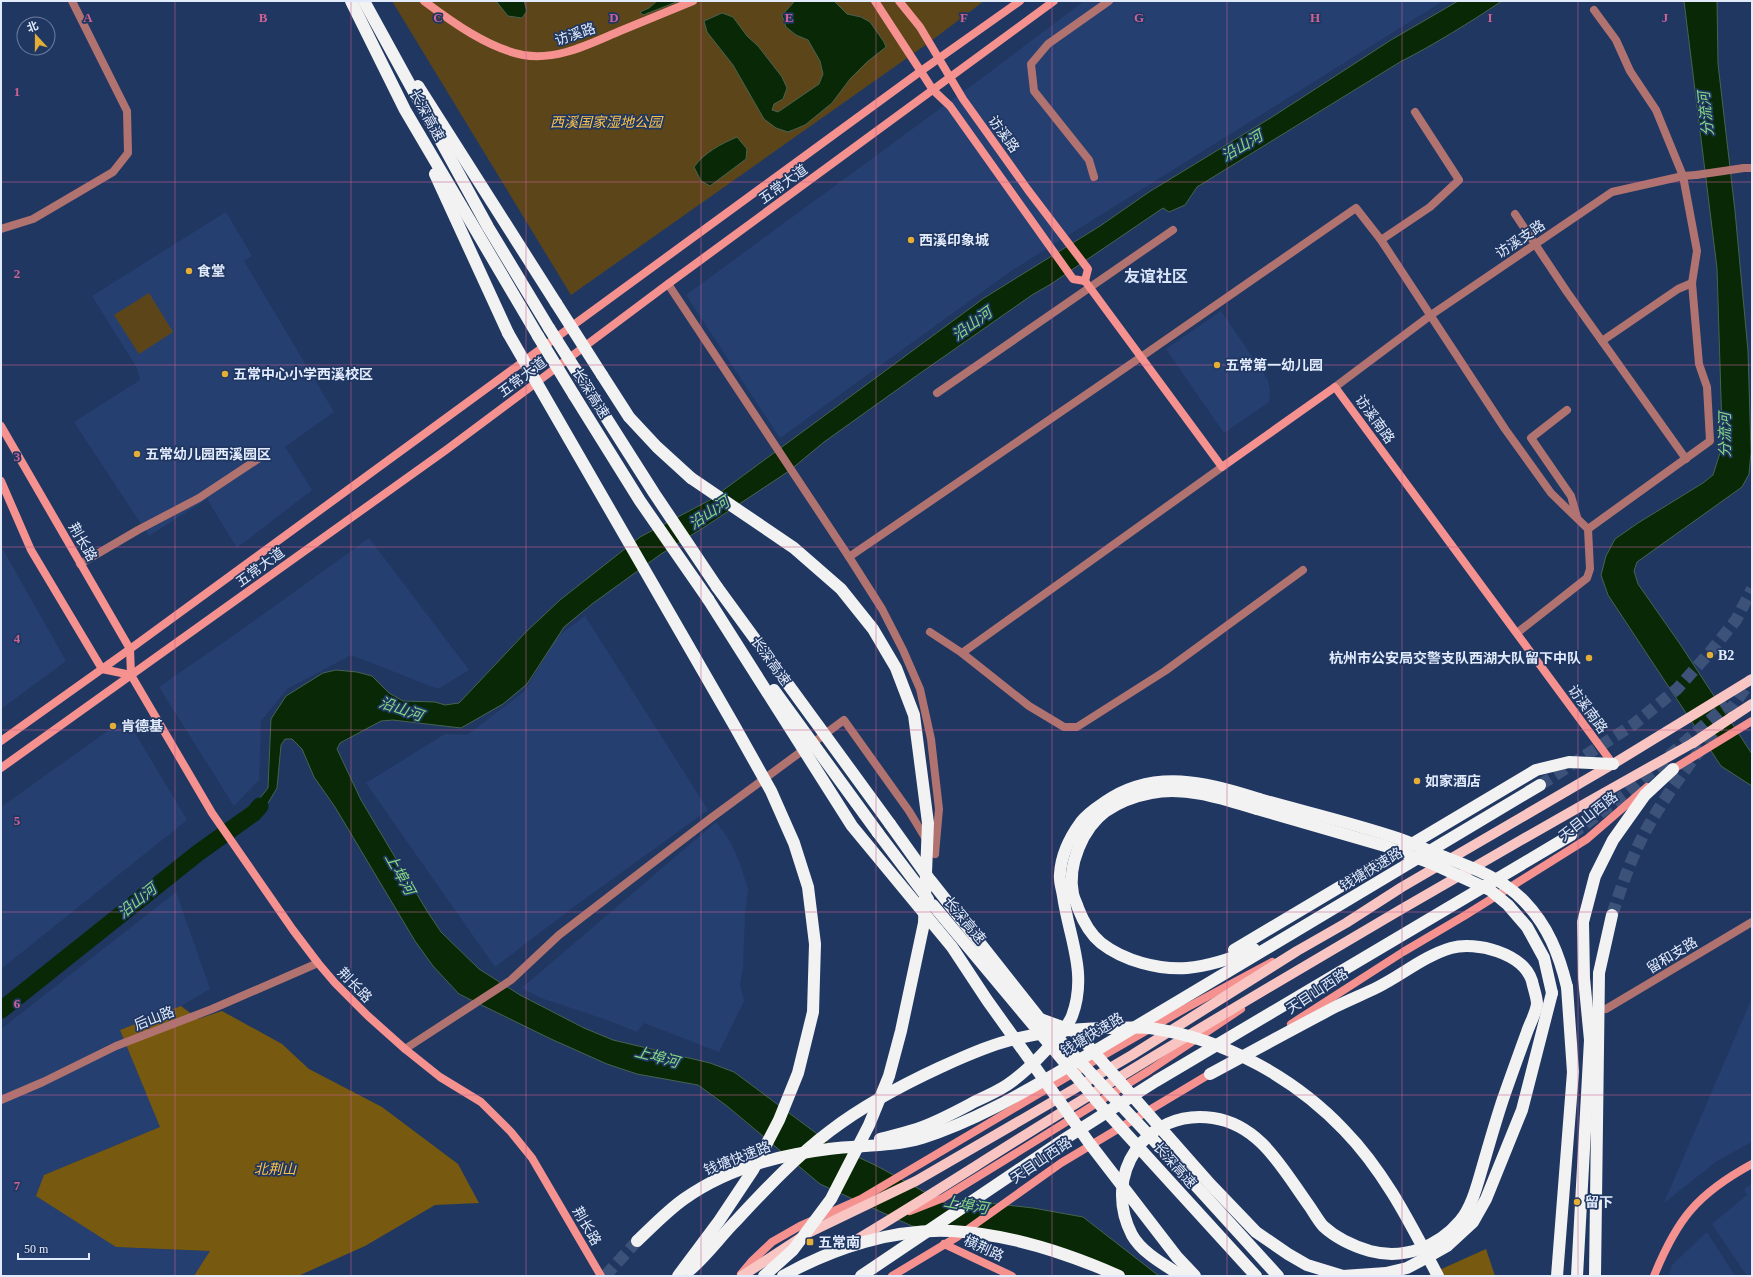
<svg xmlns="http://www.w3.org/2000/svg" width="1753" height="1277" font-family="'Times New Roman','Noto Sans SC',serif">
	<rect width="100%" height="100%" fill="#203762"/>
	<g fill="#263f71">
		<polygon points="1084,1 1443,1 1011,271 780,438 686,295 986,75"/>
		<polygon points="226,212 252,256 244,261 334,412 285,447 312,490 237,548 207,499 149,536 74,422 140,380 137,368 92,296"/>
		<polygon points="1221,311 1268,380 1270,392 1269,402 1224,433 1166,349"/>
		<polygon points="369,538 469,670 438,689 351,655 287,689 261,721 259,780 234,806 159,687 247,626"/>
		<polygon points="1,546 66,661 1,709"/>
		<polygon points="585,616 708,810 575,906 495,967 366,783 445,734 467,735 525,691 557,637"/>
		<polygon points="126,718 187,820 1,969 1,807"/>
		<polygon points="716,822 730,841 740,864 748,889 745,913 743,968 740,985 744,1001 719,1052 644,1023 637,1032 607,1020 541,998 522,988"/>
		<polygon points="176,892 210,989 181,1006 120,1030 160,1127 44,1175 116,1247 210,1251 195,1276 1,1276 1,1029"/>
		<polygon points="1752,998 1752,1142 1717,1161 1664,1203"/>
		<polygon points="1752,1184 1752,1276 1747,1276 1712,1224 1747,1195 1744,1189"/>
		<polygon points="1707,1232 1735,1276 1669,1276 1672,1265"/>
	</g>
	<g fill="#5c4619">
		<polygon points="392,1 984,1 927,44 571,295"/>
		<polygon points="149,293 173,332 139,354 114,315"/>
	</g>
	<g fill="#785910">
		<polygon points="181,1006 198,1019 222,1011 282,1044 309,1069 382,1107 458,1164 479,1203 435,1205 365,1246 298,1276 194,1276 210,1251 116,1247 36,1196 44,1175 160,1127 120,1030"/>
		<polygon points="1486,1249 1495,1276 1426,1276"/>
	</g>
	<g fill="#082806" stroke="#496250">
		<polygon points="496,1 524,1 527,11 522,18 508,16"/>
		<polygon points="657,1 679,1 643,15 640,12 649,8"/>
		<polygon points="795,1 834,1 847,14 861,17 870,22 884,42 886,47 867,62 850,79 832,103 805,125 788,132 776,128 764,119 733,65 707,32 704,21 722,13 733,17 747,36 758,46 782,77 787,88 783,99 774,104 772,110 778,112 819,84 823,74 820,61 808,40 796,35 786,27 782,15"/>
		<path d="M 1458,1 L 1502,1 C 1469,23 1435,44 1400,62 L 1197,187 L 1185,205 L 1169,212 L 1163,208 L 1051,284 L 1032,295 L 919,374 L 824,442 L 789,471 L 703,528 L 661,554 L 592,604 L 564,627 L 527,684 L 503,704 L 461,728 L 393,720 L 381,721 L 340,743 L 337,749 L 361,800 L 427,911 L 441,932 L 479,969 L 520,995 L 584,1028 L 613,1040 L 710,1063 L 734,1072 L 832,1145 L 877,1166 L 950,1206 L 980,1202 L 1033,1208 L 1083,1217 L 1159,1276 L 1104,1276 L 1086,1268 L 1021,1245 L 970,1234 L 912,1226 L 820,1184 L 727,1106 L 698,1085 L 637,1074 L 607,1064 L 551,1039 L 459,994 L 433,966 L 415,941 L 335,807 L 314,777 L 302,749 L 292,739 L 285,739 L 281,745 L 277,788 L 268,803 L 248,826 L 239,814 L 260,798 L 268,788 L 271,719 L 286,696 L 323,673 L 336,670 L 357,672 L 372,676 L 389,693 L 403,701 L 435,702 L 445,705 L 459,703 L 527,631 L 560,600 L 640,537 L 710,500 L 984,298 L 1100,226 L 1149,192 L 1272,117 L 1391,40 Z"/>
		<polygon points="1684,1 1717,1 1718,64 1735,211 1748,351 1751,452 1749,474 1742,487 1637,562 1634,571 1638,584 1680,644 1752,754 1752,786 1721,766 1608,595 1601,575 1606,556 1615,539 1638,523 1703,483 1713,475 1720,453 1722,430 1717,268"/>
		<path d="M 737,137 L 747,149 L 746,159 L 710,186 L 701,181 L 694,167 C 705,152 721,144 737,137 Z"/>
	</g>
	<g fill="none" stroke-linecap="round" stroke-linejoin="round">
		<polyline stroke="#082806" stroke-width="17" points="1,1010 198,853 254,813 260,806"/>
		<g stroke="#3d5279" stroke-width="12" stroke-dasharray="12 6" stroke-linecap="butt">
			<polyline points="1540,785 1634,724 1677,689 1711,651 1736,620 1752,589"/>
			<polyline points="1571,835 1627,793 1728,704"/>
			<path d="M 1612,915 C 1620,891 1628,867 1639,844 C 1668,784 1716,734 1752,678"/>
			<polyline points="605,1276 637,1241"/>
		</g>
		<g stroke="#b17370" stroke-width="8">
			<polyline points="1744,168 1752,168"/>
			<polyline points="1094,177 1089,160 1034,91 1031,64 1048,44 1109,1"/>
			<polyline points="1515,214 1567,292 1686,459"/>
			<polyline points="1,229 33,219 113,172 128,153 127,111 72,1"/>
			<polyline points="1381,240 1430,207 1459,180 1415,112"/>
			<polyline points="668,284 849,557 882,609 903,650 920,689 931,739 939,809 935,854"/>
			<polyline points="1602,341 1678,289 1692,283"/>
			<polyline points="1335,387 1431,315 1612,192 1683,176 1696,175"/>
			<polyline points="937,393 1173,230"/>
			<polyline points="1567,410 1531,438 1571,496 1577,517"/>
			<polyline points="1588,529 1710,441 1707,387 1699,364 1692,283 1697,251 1683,176 1656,110 1630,71 1616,40 1594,10"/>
			<polyline points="849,557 1141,357 1356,208 1381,240 1505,429 1551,493 1588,529 1590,569 1587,578 1517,633"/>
			<polyline points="80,564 138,530 199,498 261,457"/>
			<polyline points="930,632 962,653 1029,706 1064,727 1077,727 1165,671 1303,570"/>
			<polyline points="962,653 1222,467"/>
			<polyline points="1606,1009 1752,922"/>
			<polyline points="405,1049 511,980 559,935 711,818 844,720 909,811 935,854"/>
			<polyline points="1,1100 43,1082 116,1046 212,1009 318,963"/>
		</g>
		<g stroke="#f5928f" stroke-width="8">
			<path d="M 424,1 C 452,22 488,48 523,55 C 557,61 589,44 620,31 C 644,21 669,11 693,1"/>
			<polyline points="875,1 933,90 950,106 1073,279 1085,281"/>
			<polyline points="899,1 920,27 963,99 1028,190 1088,269 1085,281"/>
			<polyline points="1085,281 1222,467 1335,387 1613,764"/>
			<polyline points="1,426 130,649 131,675 212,813 293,930 318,963 335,983 368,1016 405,1049 440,1077 481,1102 511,1132 532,1158 601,1276"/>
			<polyline points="1,481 31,550 102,669 131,675"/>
			<polyline points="1,741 130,649 921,71 1020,1"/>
			<polyline points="1,768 446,450 668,284 1054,1"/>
			<polyline points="1670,771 1752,721"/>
			<polyline points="1291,1024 1403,952 1464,916 1587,839 1647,787"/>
			<polyline points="910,1211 943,1198 1013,1155 1150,1070 1241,1009"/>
			<polyline points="944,1244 1012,1276"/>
			<polyline points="741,1274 751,1262 772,1242 800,1226 861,1199 1104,1055 1186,1008 1272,962"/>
			<polyline points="892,1276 957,1237 1061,1163 1213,1072"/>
			<path d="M 1654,1276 C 1677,1219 1697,1194 1752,1164"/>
		</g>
		<g stroke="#f9c5c2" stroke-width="10">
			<polyline points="1732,717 1752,704"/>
			<path d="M 851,1243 C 927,1198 1001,1149 1077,1103 C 1280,979 1485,859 1693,743"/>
			<polyline points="742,1276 808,1233 916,1181 1023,1119 1132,1055 1297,951 1346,923 1402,887 1613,764 1752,679"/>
		</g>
		<g stroke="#f2f2f2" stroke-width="12">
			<polyline points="351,1 405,110 538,336"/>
			<polyline points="364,1 488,227 549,328"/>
			<polyline points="418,86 556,303"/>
			<polyline points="435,174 508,333"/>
			<polyline points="602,375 629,417 657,447 691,478"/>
			<polyline points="586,386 654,493 717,587"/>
			<polyline points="574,395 640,501 708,599"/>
			<polyline points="890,824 930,880"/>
			<polyline points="878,833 928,899"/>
			<path d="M 1254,949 C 1233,958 1210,966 1187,968 C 1159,970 1124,961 1101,943 C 1090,934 1083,921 1078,908 C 1077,904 1074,899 1073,894 C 1067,865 1083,828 1106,811 C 1119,802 1135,796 1151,793 C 1187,786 1224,799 1257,809"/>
			<polyline points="1234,950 1536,770 1569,762 1613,764"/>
			<path d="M 880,1139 C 894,1135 909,1132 922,1127 C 941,1120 959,1110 976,1101 C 987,1096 998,1091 1007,1085 C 1022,1075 1035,1062 1047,1049 C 1056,1040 1067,1028 1072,1016 C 1088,973 1069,938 1063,896 C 1062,889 1059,881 1060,874 C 1061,855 1070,837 1081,822 C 1088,813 1096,808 1105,802 C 1153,768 1208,782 1259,799"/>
			<polyline points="1176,1164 1278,1276"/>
			<path d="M 637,1241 C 652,1227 667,1211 684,1199 C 726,1169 778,1155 829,1149 C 860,1145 891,1147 922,1138 C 985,1118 1042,1081 1100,1048 L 1540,785"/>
			<polyline points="1424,1259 1447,1246 1473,1222 1486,1199 1522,1110 1552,993"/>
			<polyline points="861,1276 1063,1140 1156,1081 1571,835"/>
			<path d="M 1182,1276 C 1165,1265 1142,1253 1132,1235 C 1101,1175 1146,1108 1213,1118 C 1261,1125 1283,1170 1310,1207 C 1314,1213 1318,1220 1323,1226 C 1336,1238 1353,1246 1370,1251 C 1404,1260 1438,1247 1460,1221 C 1471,1208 1476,1189 1481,1172 C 1488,1148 1495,1123 1503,1099 C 1511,1076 1519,1054 1527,1032 C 1530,1023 1536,1013 1537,1004 C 1537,997 1533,987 1532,981 C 1523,953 1476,941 1451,948 C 1424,956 1402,975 1378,987 C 1364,994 1349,1000 1335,1007 C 1293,1029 1251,1052 1210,1074"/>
			<polyline points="1557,1276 1573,1072 1567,987"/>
			<polyline points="1577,1276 1590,1040 1584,978 1583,922 1595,876 1613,840 1645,795 1673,769"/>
			<polyline points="1595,1276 1599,973 1612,915"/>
		</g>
		<polyline stroke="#b17370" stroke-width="8" points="1696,175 1744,168"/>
		<polyline stroke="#f9c5c2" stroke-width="10" points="1693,743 1732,717"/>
		<g stroke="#f2f2f2" stroke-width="12">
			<polyline points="556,303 602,375"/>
			<polyline points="549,328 586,386"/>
			<polyline points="508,333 734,725 771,791 794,843 808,887 815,944 813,1012 798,1073 779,1120 753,1170 719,1221 678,1276"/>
			<polyline points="538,336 574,395"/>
			<polyline points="691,478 794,548 841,589 873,629 896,668 914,715 928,823 924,923 901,1031 889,1076 869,1125 831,1199 793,1250 764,1276"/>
			<polyline points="717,587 890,824"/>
			<polyline points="708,599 852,826 952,947 987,1000 1090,1144 1177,1257 1195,1276"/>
			<polyline points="774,690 878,833"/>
			<path d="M 1259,799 C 1305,812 1352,823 1397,838 C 1412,843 1427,850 1442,856 C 1471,867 1502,878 1524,901 C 1548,926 1559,954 1567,987"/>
			<polyline points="1257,809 1385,846 1433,864 1490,890 1508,905 1527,927 1544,958 1552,993"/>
			<polyline points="931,881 1040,1019 1176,1164"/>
			<polyline points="933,905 1101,1106 1256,1276"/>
			<polyline points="1040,1019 1076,1032 1210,1184 1256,1232 1288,1254 1307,1265 1343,1276 1386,1273 1407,1268 1424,1259"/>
			<path d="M 690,1270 C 705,1257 718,1240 732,1225 C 763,1192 794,1158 830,1131 C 864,1105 902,1085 941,1067 C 963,1057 987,1046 1011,1040 C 1041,1032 1073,1029 1104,1028 C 1121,1028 1139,1026 1156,1029 C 1226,1040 1296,1079 1344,1130 C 1385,1172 1411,1225 1438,1276"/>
			<path d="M 783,1276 C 833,1248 894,1228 952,1231 C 1009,1234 1067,1253 1119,1276"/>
		</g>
	</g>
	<path fill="none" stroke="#cd6293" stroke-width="1" stroke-opacity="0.55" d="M 175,1 L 175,1276M 351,1 L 351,1276M 526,1 L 526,1276M 701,1 L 701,1276M 876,1 L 876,1276M 1052,1 L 1052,1276M 1227,1 L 1227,1276M 1402,1 L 1402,1276M 1578,1 L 1578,1276M 1,182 L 1752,182M 1,365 L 1752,365M 1,547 L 1752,547M 1,730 L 1752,730M 1,912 L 1752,912M 1,1095 L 1752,1095"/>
	<g fill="#e4ad35" stroke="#203762" stroke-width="1.5">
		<circle cx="911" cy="240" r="4"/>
		<circle cx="189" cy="271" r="4"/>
		<circle cx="1217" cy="365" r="4"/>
		<circle cx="225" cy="374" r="4"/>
		<circle cx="137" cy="454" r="4"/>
		<circle cx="1710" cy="655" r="4"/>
		<circle cx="1589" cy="658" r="4"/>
		<circle cx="113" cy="726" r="4"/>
		<circle cx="1417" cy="781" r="4"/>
		<circle cx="1577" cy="1202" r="4"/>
		<rect x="806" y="1238" width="8" height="8" rx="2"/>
	</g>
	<g text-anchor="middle" stroke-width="3.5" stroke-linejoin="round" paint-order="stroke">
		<g font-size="14" fill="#e2ebfc" stroke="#203762">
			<text transform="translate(575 34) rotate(-19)" y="5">访溪路</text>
			<text transform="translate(427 115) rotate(61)" y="5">长深高速</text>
			<text transform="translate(1004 134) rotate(54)" y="5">访溪路</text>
			<text transform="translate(783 184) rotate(-36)" y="5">五常大道</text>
			<text transform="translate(1520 239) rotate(-34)" y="5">访溪支路</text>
			<text transform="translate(522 377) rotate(-37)" y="5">五常大道</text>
			<text transform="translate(591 393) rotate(58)" y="5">长深高速</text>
			<text transform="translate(1375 419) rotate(54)" y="5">访溪南路</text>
			<text transform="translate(83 542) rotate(60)" y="5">荆长路</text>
			<text transform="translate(260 567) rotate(-36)" y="5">五常大道</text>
			<text transform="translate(771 661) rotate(54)" y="5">长深高速</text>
			<text transform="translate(1588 709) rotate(54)" y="5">访溪南路</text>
			<text transform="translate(1588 816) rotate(-38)" y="5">天目山西路</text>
			<text transform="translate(1371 869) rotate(-31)" y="5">钱塘快速路</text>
			<text transform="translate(965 920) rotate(50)" y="5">长深高速</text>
			<text transform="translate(1672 955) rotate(-31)" y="5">留和支路</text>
			<text transform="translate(355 985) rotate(46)" y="5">荆长路</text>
			<text transform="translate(1317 991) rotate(-33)" y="5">天目山西路</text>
			<text transform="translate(154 1018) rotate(-21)" y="5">后山路</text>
			<text transform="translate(1092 1034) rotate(-31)" y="5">钱塘快速路</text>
			<text transform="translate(737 1158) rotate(-21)" y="5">钱塘快速路</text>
			<text transform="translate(1041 1160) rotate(-34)" y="5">天目山西路</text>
			<text transform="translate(1175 1165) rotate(48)" y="5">长深高速</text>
			<text transform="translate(587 1226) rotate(60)" y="5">荆长路</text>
			<text transform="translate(984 1248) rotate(25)" y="5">横荆路</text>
		</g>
		<g font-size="14" font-style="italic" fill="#fbc24b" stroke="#203762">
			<text x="606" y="127">西溪国家湿地公园</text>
			<text x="275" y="1174">北荆山</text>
		</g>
		<g font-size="14" font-weight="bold" fill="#e2ebfc" stroke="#203762" text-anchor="start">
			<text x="919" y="245">西溪印象城</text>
			<text x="197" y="276">食堂</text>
			<text x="1225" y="370">五常第一幼儿园</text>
			<text x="233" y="379">五常中心小学西溪校区</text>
			<text x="145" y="459">五常幼儿园西溪园区</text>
			<text x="1718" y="660">B2</text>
			<text x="1581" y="663" text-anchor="end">杭州市公安局交警支队西湖大队留下中队</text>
			<text x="121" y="731">肯德基</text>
			<text x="1425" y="786">如家酒店</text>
			<text x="1585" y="1207">留下</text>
			<text x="818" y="1247">五常南</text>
		</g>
		<g font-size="15" font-style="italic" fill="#86d980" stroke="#203762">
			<text transform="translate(1706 114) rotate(-96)" y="5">分流河</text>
			<text transform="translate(1242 146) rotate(-31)" y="5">沿山河</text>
			<text transform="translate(972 324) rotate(-36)" y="5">沿山河</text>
			<text transform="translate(1725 435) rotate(-90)" y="5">分流河</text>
			<text transform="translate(709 513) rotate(-34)" y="5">沿山河</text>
			<text transform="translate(401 709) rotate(19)" y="5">沿山河</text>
			<text transform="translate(400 874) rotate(61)" y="5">上埠河</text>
			<text transform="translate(137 901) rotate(-39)" y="5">沿山河</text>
			<text transform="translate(657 1057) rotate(15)" y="5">上埠河</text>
			<text transform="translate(966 1205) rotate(10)" y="5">上埠河</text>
		</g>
		<g font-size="16" font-weight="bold" fill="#d8e4fa" stroke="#203762">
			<text x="1156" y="282">友谊社区</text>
		</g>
	</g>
	<g font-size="13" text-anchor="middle" font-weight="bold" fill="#cd6293" stroke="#203762" stroke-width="3.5" stroke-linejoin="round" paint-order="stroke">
		<text x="88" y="22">A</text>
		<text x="263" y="22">B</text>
		<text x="438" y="22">C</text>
		<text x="614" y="22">D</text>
		<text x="789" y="22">E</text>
		<text x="964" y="22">F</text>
		<text x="1139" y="22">G</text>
		<text x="1315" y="22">H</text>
		<text x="1490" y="22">I</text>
		<text x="1665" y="22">J</text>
		<text x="17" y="96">1</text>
		<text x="17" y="278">2</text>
		<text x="17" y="461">3</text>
		<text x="17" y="643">4</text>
		<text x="17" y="825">5</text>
		<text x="17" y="1008">6</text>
		<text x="17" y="1190">7</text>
	</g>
	<rect width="1753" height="1277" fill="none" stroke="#e2ebfc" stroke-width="4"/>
	<g transform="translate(36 36) rotate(339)"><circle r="19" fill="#203762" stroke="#6e7fa0"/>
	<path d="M0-3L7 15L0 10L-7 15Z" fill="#e4ad35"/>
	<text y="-6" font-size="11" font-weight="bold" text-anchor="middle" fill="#e2ebfc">北</text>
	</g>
	<path d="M18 1253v6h71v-6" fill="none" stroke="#e2ebfc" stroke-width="2"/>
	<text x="24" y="1253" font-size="12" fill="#e2ebfc" stroke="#203762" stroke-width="3" paint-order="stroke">50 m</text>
</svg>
